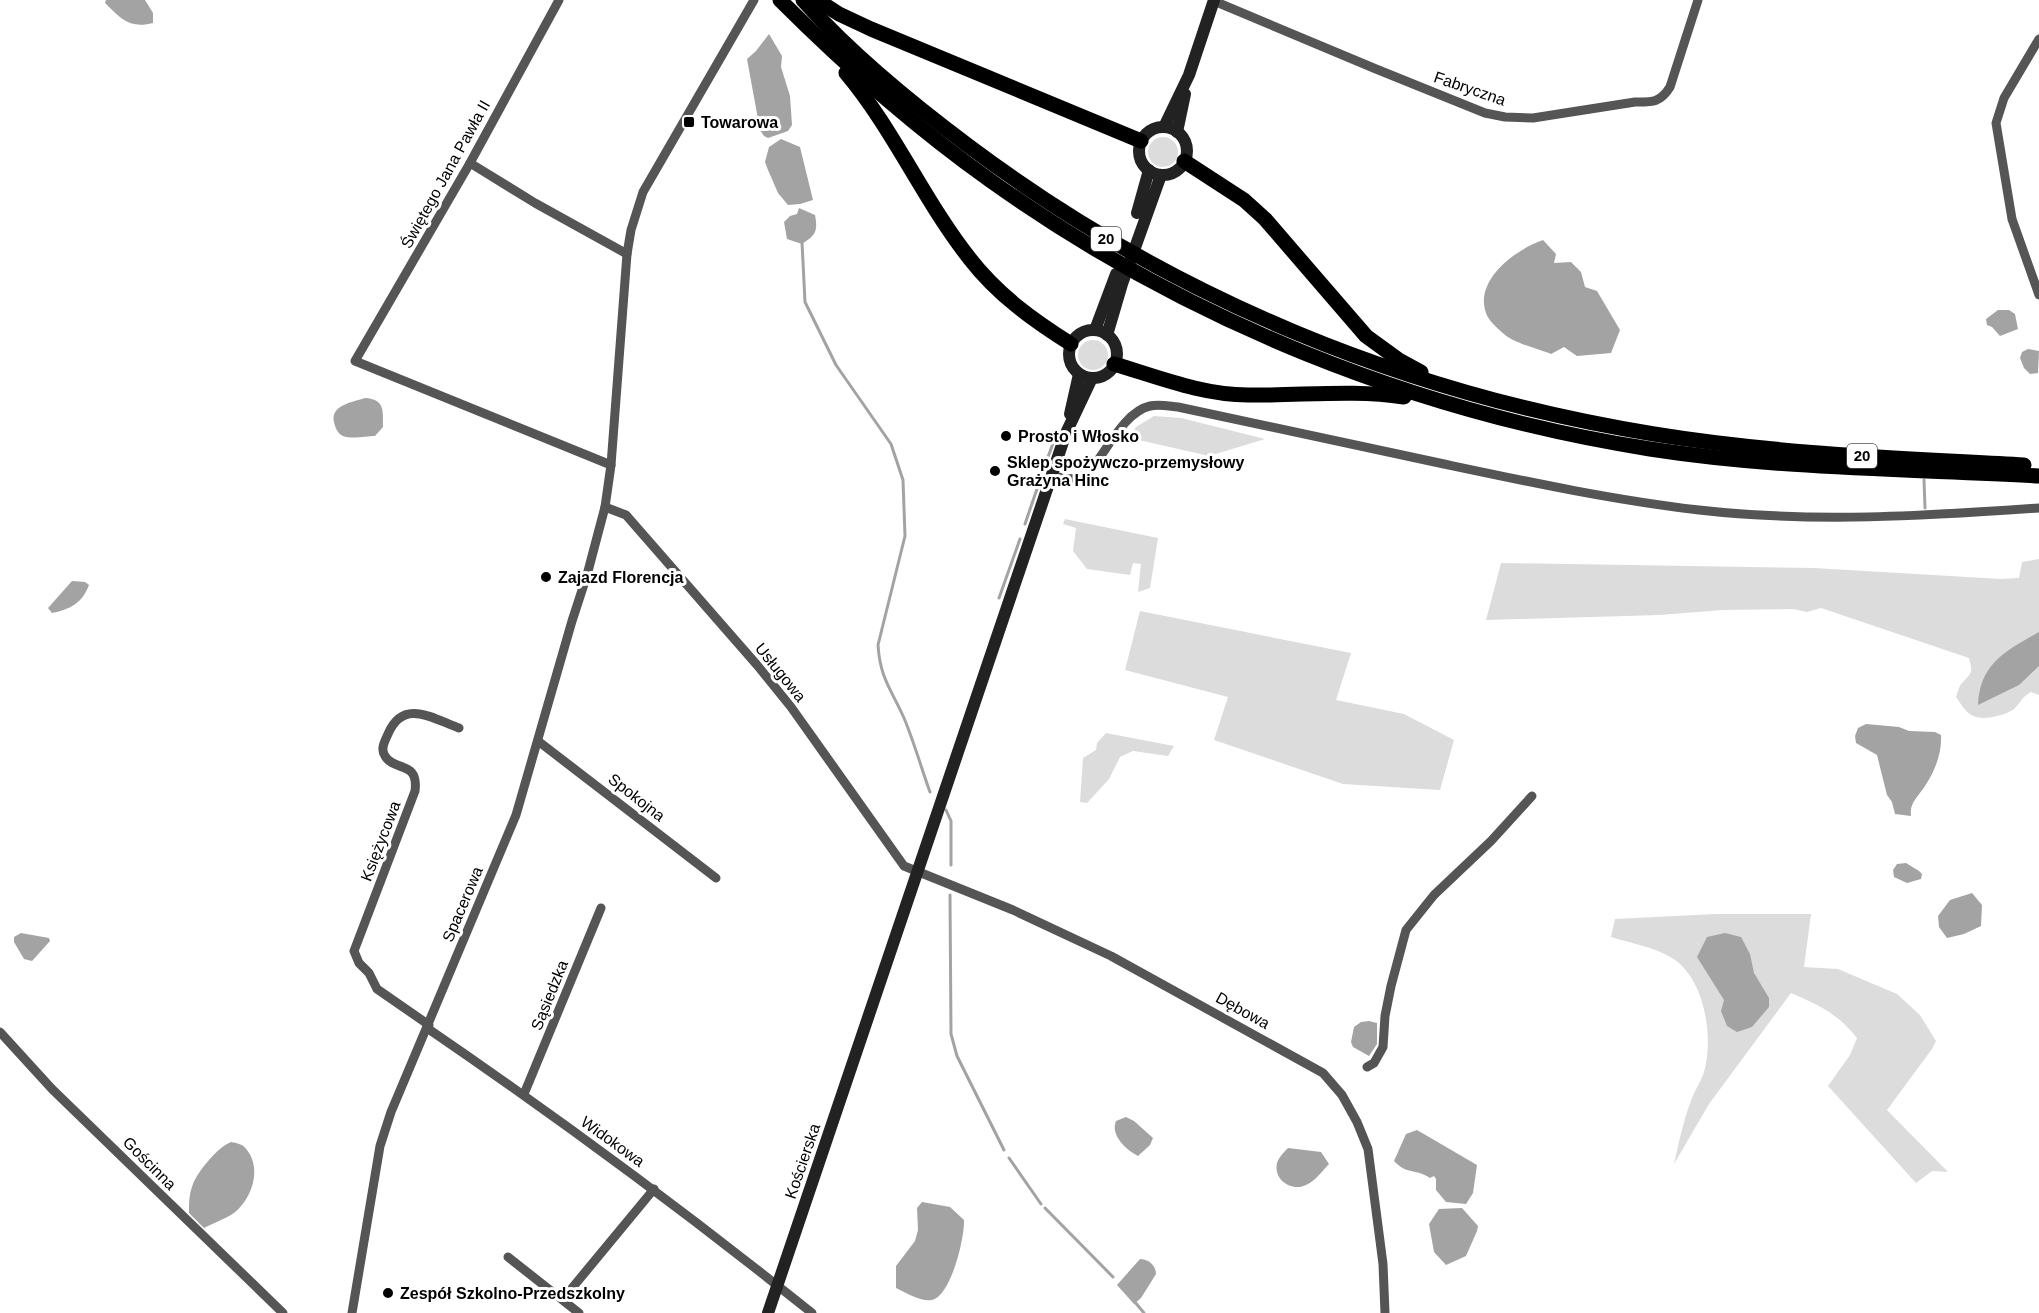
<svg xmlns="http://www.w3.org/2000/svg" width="2039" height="1313" font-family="Arial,sans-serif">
	<rect width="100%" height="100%" fill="#fff"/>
	<g fill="#dcdcdc">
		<circle cx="1163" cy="152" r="15"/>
		<circle cx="1093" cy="355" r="15"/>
		<polygon points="1154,416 1181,418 1265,439 1209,456 1130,438 1136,427"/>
		<polygon points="1065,519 1158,538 1150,588 1138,592 1141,564 1133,563 1130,575 1087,569 1073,551 1076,528 1063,524"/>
		<path d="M 2039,559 L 2039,695 L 2031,692 C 2023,696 2020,703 2014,709 C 2006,715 1986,720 1976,717 C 1967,715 1961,704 1956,697 C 1958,692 1959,685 1963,682 C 1972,672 1973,673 1969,658 L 1821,608 L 1807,612 L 1793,609 L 1723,610 L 1659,615 L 1486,620 L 1501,563 L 1814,568 L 2001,579 L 2019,578 L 2022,562 Z"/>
		<polygon points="1140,611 1351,653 1336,700 1404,714 1454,740 1440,790 1343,784 1214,740 1228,697 1125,670"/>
		<polygon points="1106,733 1174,746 1168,756 1133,751 1120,757 1109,779 1087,803 1080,802 1083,758 1096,750 1097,743"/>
		<path d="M 1715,914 L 1811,914 L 1804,967 L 1838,969 L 1897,994 L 1920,1015 L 1936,1041 L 1932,1049 L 1887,1110 L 1948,1172 L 1932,1171 L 1916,1183 L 1828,1086 L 1850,1055 L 1857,1038 C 1838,1014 1819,1005 1791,993 L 1709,1104 L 1674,1164 C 1679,1143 1683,1121 1691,1101 C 1694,1091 1701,1082 1704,1072 C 1714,1038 1705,978 1672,958 C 1655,947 1630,943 1611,937 L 1615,919 Z"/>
	</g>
	<g fill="#a3a3a3">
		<path d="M 106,0 L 145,0 L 153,13 L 153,23 C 130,29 121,19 105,3 Z"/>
		<polygon points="769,34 782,56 781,67 790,96 792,125 788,131 768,138 764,136 760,130 747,59 756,51"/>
		<polygon points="781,139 800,147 813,200 800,204 788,205 778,193 768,170 765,162 769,147"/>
		<path d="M 799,208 L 815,215 C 818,231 816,235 802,244 L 787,239 L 784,222 L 790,216 L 797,214 Z"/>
		<path d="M 1543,240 L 1556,254 L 1554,263 L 1571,262 L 1581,272 L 1585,287 L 1597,291 L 1620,330 L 1611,353 L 1577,356 L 1564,347 L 1551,354 C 1538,349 1514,343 1504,334 C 1498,329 1488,320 1486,313 C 1474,280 1516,249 1543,240 Z"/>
		<polygon points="1998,310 2009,310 2015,314 2018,329 2000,336 1992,327 1987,325 1986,319"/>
		<polygon points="2028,349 2039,351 2038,373 2030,374 2024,368 2020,358 2022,352"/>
		<path d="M 365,398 C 385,399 383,411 383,427 L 375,436 C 366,436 349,440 341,435 C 337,432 335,427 334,422 C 330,405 353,402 365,398 Z"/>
		<path d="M 72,581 L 85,582 L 89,585 C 82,603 71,609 52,613 L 48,608 Z"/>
		<path d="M 2039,632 L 2039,666 L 2019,685 L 1978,705 C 1980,663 2006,651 2039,632 Z"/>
		<path d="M 1866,724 L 1899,727 L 1909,731 L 1935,732 L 1941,735 C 1942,753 1935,771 1925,786 C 1918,797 1909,803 1911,816 L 1895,814 L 1892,802 L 1887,795 L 1877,755 L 1856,743 L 1855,736 L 1858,728 Z"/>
		<polygon points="1906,863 1919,871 1922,874 1921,879 1907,883 1894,877 1893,870 1897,864"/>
		<polygon points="1972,893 1982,905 1981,926 1964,934 1947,938 1939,927 1938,916 1950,900"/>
		<polygon points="21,933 49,938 50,941 32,961 24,959 14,942 14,937"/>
		<polygon points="1725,933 1741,937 1750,954 1754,973 1769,998 1769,1007 1752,1027 1737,1032 1727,1026 1721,1011 1724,1000 1697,957 1707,937"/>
		<polygon points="1369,1021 1377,1023 1377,1044 1369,1056 1353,1047 1351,1042 1354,1027 1361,1022"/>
		<path d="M 1126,1117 L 1134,1121 L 1153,1138 L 1150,1145 L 1138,1156 C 1126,1150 1110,1135 1116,1121 Z"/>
		<path d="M 1417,1130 L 1477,1165 L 1473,1193 L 1466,1204 L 1446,1202 L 1436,1190 L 1436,1179 L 1434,1176 L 1430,1178 C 1415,1168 1407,1175 1394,1161 L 1406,1134 Z"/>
		<path d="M 231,1142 C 237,1143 243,1144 247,1150 C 262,1169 252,1199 234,1213 C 225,1219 213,1223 204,1228 L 189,1213 C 189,1203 189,1194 193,1184 C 198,1171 218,1147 231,1142 Z"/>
		<path d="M 1288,1148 L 1321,1152 L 1329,1164 C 1323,1170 1316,1180 1308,1184 C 1294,1193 1273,1181 1277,1163 C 1279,1157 1284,1152 1288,1148 Z"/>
		<path d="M 922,1202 L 950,1207 L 964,1220 C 965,1237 951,1296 932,1300 C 921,1302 906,1293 896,1288 L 896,1266 L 915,1241 L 918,1230 L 917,1208 Z"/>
		<polygon points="1462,1208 1478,1226 1477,1231 1466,1256 1446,1265 1434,1252 1429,1224 1439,1209"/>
		<path d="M 1140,1259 C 1148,1259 1156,1265 1156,1274 L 1141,1298 L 1134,1304 L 1117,1285 Z"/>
	</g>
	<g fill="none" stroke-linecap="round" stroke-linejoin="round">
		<g stroke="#a3a3a3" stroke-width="3">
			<path d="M 802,242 L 805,302 L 836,365 L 891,444 L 903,480 L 905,536 L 878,645 C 880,678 891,689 904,718 C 914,742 921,767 930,792"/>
			<polyline points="1045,465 1055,438"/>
			<polyline points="1924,480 1925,508"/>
			<polyline points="1025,524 1040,480"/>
			<polyline points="999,598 1020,539"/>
			<polyline points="946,810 951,821 951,865"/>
			<polyline points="950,895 951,1034 957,1056 1004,1150"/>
			<polyline points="1009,1158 1041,1204"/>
			<polyline points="1045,1208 1113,1277"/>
			<polyline points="1134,1301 1144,1313"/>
		</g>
		<g stroke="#555" stroke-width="9">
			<polyline points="559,0 470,163 355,361 611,465"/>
			<path d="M 1214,1 L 1376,69 L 1485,113 L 1505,117 L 1533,118 L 1635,102 C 1652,102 1660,103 1670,87 L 1698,0"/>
			<polyline points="2039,39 2004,98 1996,123 2012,219 2039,295"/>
			<polyline points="470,163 535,203 627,254"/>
			<path d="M 1052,475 C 1066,480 1074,480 1087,474 C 1105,455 1123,412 1150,406 C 1159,404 1168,406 1178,407 C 1266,426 1355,445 1444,464 C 1529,482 1613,500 1699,510 C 1812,523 1925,516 2039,508"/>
			<polyline points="605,507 626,515 757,665 791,707 904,866 1013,910 1111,956 1323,1073 1342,1095 1357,1122 1368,1149 1383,1264 1385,1313"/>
			<polyline points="538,741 716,878"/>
			<path d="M 429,1025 L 377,989 L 369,973 L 359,963 L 354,951 L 415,791 C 419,760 394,772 385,756 C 380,749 385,741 388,734 C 403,698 432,718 459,728"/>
			<path d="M 427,1028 C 560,1119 687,1213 812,1313"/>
			<polyline points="0,1032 52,1089 283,1313"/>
			<polyline points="1367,1067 1374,1063 1383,1047 1385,1016 1391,986 1406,930 1434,895 1491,841 1532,796"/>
			<polyline points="524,1094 601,908"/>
			<polyline points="508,1257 579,1313"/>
			<polyline points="563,1299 654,1189"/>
			<polyline points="352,1313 380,1146 391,1112 516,815 572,621 587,575 605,507 611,465 627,254 631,230 643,192 754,0"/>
		</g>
		<g stroke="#222" stroke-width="12">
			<polyline points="1164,127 1189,75 1214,0"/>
			<circle cx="1163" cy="151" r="24"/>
			<polyline points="1177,132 1185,94"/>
			<polyline points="1137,213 1149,170"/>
			<polyline points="1095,330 1116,274"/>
			<circle cx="1093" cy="354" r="24"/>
			<polyline points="1107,335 1122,284 1161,175"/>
			<polyline points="1070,414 1079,374"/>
			<polyline points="768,1313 1066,433 1092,378"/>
		</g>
		<g stroke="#000" stroke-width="15">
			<path d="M 780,0 C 846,66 915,127 991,181 C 1186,320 1414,412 1650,449 C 1779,469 1909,469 2039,476"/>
			<path d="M 803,0 C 852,55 911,103 970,147 C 1172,298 1406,394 1654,434 C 1776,454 1901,458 2024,465"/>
			<polyline points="817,0 839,14 871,29 1141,141"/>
			<path d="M 846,73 C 894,130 924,201 970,259 C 998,295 1033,320 1071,344"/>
			<polyline points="1184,161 1244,200 1265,219 1366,336 1399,360 1421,372"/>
			<path d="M 1114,364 C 1158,377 1202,395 1248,395 C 1301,396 1352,389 1404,397"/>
		</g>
	</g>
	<g fill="#000" stroke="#fff" stroke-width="2">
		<rect x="683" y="116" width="12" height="12" rx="3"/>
		<circle cx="1006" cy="436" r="6"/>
		<circle cx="995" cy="471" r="6"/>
		<circle cx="546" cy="577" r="6"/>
		<circle cx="388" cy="1293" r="6"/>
	</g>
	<g text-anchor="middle" stroke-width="6" stroke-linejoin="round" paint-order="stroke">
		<g fill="#fff" stroke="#4c4c4c" stroke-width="1.5">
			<rect x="1091" y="227" width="30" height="24" rx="4.5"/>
			<rect x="1847" y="444" width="30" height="24" rx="4.5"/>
		</g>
		<g font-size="15" font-weight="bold" fill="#000">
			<text x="1106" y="244">20</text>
			<text x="1862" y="461">20</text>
		</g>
		<g font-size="16" fill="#000" stroke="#fff">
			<text transform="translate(1470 88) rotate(19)" y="6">Fabryczna</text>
			<text transform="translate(445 174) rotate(-61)" y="6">Świętego Jana Pawła II</text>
			<text transform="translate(781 672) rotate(51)" y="6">Usługowa</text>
			<text transform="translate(637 797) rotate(38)" y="6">Spokojna</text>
			<text transform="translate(380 841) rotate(-69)" y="6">Księżycowa</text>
			<text transform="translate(462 904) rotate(-67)" y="6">Spacerowa</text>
			<text transform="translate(549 995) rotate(-68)" y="6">Sąsiedzka</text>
			<text transform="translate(1243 1010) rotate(29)" y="6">Dębowa</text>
			<text transform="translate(613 1141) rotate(36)" y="6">Widokowa</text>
			<text transform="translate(802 1161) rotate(-71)" y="6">Kościerska</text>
			<text transform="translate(150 1163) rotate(45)" y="6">Gościnna</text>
		</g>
		<g font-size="16" font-weight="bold" fill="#000" stroke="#fff" text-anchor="start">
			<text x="701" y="128">Towarowa</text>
			<text x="1018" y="442">Prosto i Włosko</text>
			<text x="1007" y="468">Sklep spożywczo-przemysłowy<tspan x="1007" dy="18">Grażyna Hinc</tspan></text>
			<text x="558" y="583">Zajazd Florencja</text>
			<text x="400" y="1299">Zespół Szkolno-Przedszkolny</text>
		</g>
	</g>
</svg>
